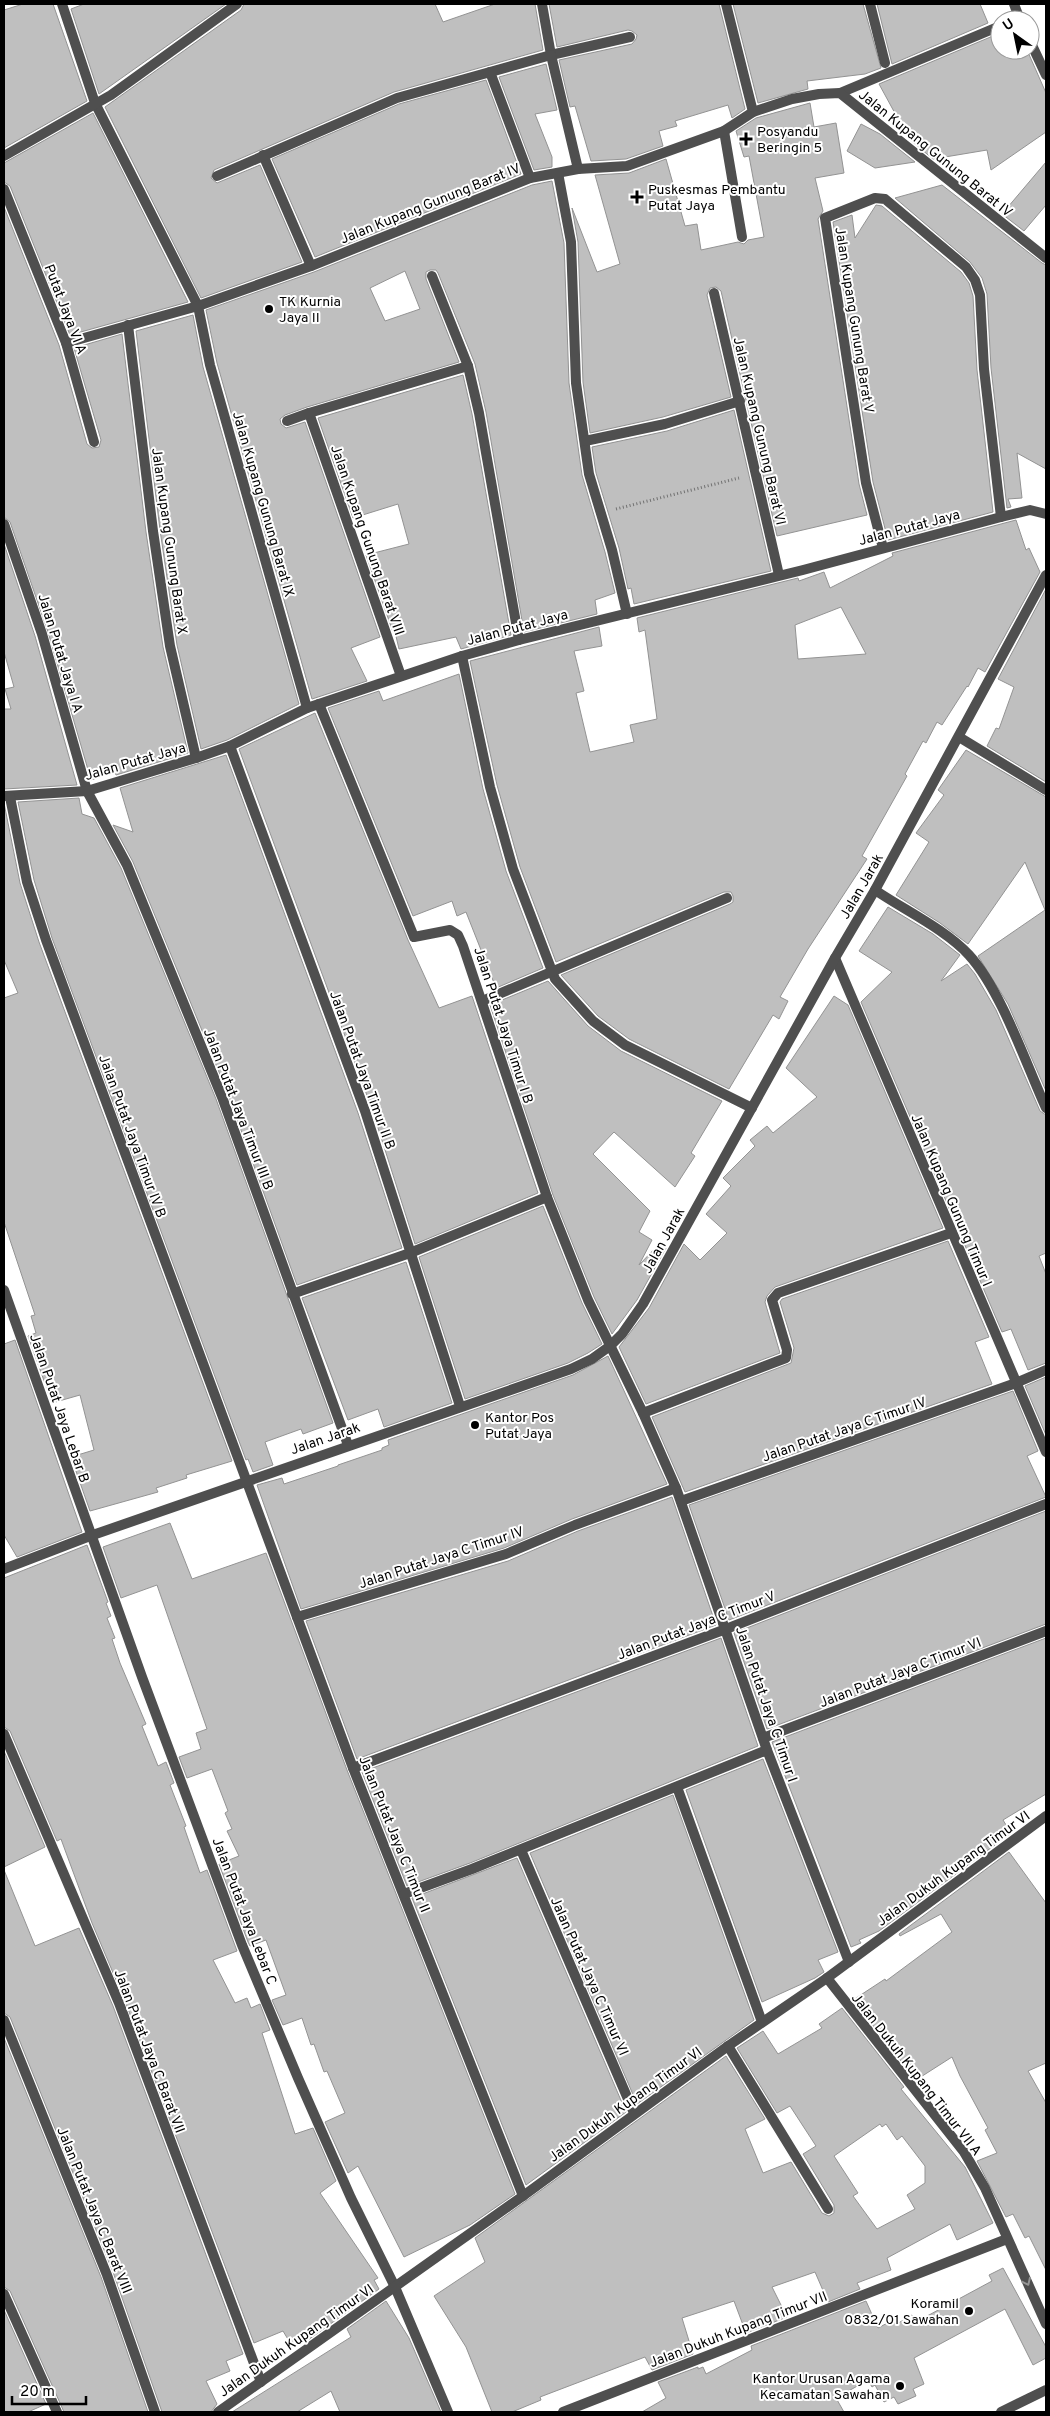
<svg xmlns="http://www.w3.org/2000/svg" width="1050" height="2416" font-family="Overpass,sans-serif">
	<rect width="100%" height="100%" fill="#fff"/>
	<g fill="#bfbfbf" stroke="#939393" fill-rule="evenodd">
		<polygon points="23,4 53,4 87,101 4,148 4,10"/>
		<polygon points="84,4 226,4 99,94 71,9"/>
		<polygon points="244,4 435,4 443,22 495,4 535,4 543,50 394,92 214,170 211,178 217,183 260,165 302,262 201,298 105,107 241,10"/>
		<polygon points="549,4 719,4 745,109 732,118 728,105 675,121 677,126 659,131 663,146 626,159 591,161 575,106 570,107 559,60 632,44 636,39 637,35 632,31 628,30 557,47"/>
		<polygon points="733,4 863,4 881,68 865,74 807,81 808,89 758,103"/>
		<polygon points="877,4 980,4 988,23 892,64"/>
		<polygon points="1000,33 1000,50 1027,50 1035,68 1046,93 1046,132 991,170 987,150 933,159 909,139 879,84"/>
		<polygon points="546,64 557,110 535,114 552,157 552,167 534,170 499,77"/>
		<polygon points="486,80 521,174 315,257 272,159 399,104"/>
		<polygon points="810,103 814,127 836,123 844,173 815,178 823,211 818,219 859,484 867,515 777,536 721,291 716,287 710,288 707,295 731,397 663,417 590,433 583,382 578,242 572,208 597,272 620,264 595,175 629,173 666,159 685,226 697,224 701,250 738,242 744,244 748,240 764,237 749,156 744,157 736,131 756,118"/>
		<polygon points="93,113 188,302 70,335 10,186 4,182 4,163"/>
		<polygon points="861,124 880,134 915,162 875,168 847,151"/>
		<polygon points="1046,162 1046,205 1024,231 1002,214"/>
		<path d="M 552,181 L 564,243 L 569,383 L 582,475 L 605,552 L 615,593 L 595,600 L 597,614 L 524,632 L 486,412 L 475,364 L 438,273 L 436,270 L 430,270 L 426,272 L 426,279 L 459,362 L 307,407 L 285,415 L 280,419 L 281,424 L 286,428 L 305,422 L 380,637 L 351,648 L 367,681 L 312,699 L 217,363 L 206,310 L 314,272 L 532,185 ZM 405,271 L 420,309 L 385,321 L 370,288 Z"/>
		<polygon points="942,185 1042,263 1046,265 1046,469 1017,453 1022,498 1008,499 1011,507 1007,508 991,368 987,294 982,278 970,262 895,198"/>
		<polygon points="876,205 882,206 961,272 969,283 973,296 977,370 993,512 888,540 873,482 833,222 852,215 855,238"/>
		<polygon points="4,207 59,345 87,444 92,448 99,447 101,440 74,348 122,334 146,532 163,647 188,753 116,775 115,772 91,780 48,632 10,522 4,517"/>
		<polygon points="193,315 203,367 299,704 227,740 201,749 177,645 160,530 136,331"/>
		<polygon points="463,375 472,414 511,635 461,649 456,637 399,649 395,632 393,632 366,555 409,544 398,504 353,518 318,418"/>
		<polygon points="734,410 771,571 634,604 631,588 628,589 619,548 596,473 592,447 667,431"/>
		<path d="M 1016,520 L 1026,550 L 1029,548 L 1040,572 L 985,672 L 978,668 L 968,687 L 967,686 L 942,725 L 937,722 L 926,743 L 923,741 L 905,774 L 907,776 L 862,856 L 867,859 L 808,949 L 780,997 L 788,1001 L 779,1019 L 773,1015 L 729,1089 L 629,1039 L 598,1016 L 561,975 L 730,904 L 733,902 L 733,896 L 731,892 L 724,892 L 556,962 L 520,867 L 497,785 L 470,661 L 599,627 L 602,646 L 574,651 L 584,691 L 576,693 L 590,752 L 634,742 L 630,725 L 657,719 L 645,630 L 639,632 L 637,618 L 798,578 L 799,581 L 824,572 L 830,588 L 893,556 L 892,553 ZM 841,607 L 866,654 L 798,659 L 795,625 Z"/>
		<polygon points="4,544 35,636 77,785 4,789 4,709 11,709 5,689 14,687 4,652"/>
		<polygon points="1046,589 1046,782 987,746 996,728 999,729 1014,687 998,679"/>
		<polygon points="459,674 483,789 506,871 543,968 496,988 466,912 457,916 452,901 413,916 328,708 379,691 383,701"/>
		<polygon points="315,713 408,940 439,1008 472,996 538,1193 415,1244 372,1109 239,749"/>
		<polygon points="966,750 1046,797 1046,1091 1008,1004 978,956 1045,910 1025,862 968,944 940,923 896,895 929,842 916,833 944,795 938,790"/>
		<polygon points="226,755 358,1113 402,1248 297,1285 228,1094 133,862 113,825 133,832 120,788"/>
		<polygon points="79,798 82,814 94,818 121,868 216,1099 333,1423 303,1434 301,1429 265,1442 273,1465 253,1472 248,1459 246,1460 52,938 34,880 18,802"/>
		<polygon points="4,803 20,883 39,942 232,1461 186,1475 187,1478 156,1488 158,1492 90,1511 71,1457 94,1450 80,1395 52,1403 28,1336 36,1333 31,1316 35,1315 4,1222 4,998 18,993 4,960"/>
		<polygon points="888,907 933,934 960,955 941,981 967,964 975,974 996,1010 1040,1111 1046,1115 1046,1253 1039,1256 1046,1274 1046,1363 1028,1370 1011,1329 1002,1332 861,1002 892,972 859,951"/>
		<polygon points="548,981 588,1026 621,1051 722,1101 691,1153 695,1156 675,1187 614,1132 593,1154 650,1211 639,1232 652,1240 639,1265 659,1244 666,1248 637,1300 612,1334 594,1297 553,1195 490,1005"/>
		<polygon points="834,996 848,1005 943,1228 775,1287 767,1296 765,1302 780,1353 646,1404 619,1347 649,1308 684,1244 700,1260 727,1233 706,1214 731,1186 723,1178 755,1146 750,1140 767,1126 773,1133 817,1097 786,1068"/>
		<polygon points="543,1206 582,1303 602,1344 588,1353 568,1363 465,1399 419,1257"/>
		<polygon points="948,1241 989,1337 975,1342 992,1384 685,1492 652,1417 791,1363 794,1348 780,1302 782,1299"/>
		<polygon points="406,1262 452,1403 384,1427 378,1409 348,1420 302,1298"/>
		<polygon points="15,1340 82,1532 17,1557 4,1535 4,1344"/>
		<polygon points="608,1356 667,1484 572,1519 504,1548 301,1609 257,1485 282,1478 284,1484 338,1466 338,1465 382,1450 382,1448 389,1445 388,1440 573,1375"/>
		<polygon points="1046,1377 1046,1435 1025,1386"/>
		<polygon points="1013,1391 1038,1451 1027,1456 1046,1497 729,1620 689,1505"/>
		<polygon points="672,1497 716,1625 357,1759 306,1621 508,1561 578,1531"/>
		<polygon points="1046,1511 1046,1624 767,1729 734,1633"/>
		<polygon points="170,1523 192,1579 266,1553 347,1770 515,2194 470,2225 404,2257 358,2166 348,2173 325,2122 345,2113 327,2071 324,2072 314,2044 311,2045 302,2018 283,2025 272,2000 286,1995 266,1940 250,1946 248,1942 219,1864 239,1856 227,1831 232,1829 225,1813 228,1811 212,1769 187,1778 179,1757 201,1749 196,1733 207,1729 157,1585 121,1598 103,1547"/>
		<polygon points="87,1545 108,1602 106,1603 111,1616 107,1618 115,1638 112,1639 120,1663 146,1724 142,1726 158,1766 166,1762 174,1783 170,1785 186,1826 184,1827 200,1873 207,1870 237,1951 213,1960 235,2003 247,1998 251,2008 260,2004 270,2030 262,2033 295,2134 313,2128 336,2181 320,2193 378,2278 374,2280 379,2289 308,2340 292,2346 283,2331 254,2343 125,2001 92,1923 65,1850 61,1839 57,1841 10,1731 4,1727 4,1578"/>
		<polygon points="721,1638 758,1746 470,1863 407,1886 362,1772"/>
		<polygon points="1046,1638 1046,1794 1003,1820 1011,1833 879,1931 859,1940 861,1943 851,1947 772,1742"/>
		<polygon points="4,1751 45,1847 4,1867"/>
		<polygon points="763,1759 838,1952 818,1960 824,1972 815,1978 762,2002 686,1790"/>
		<polygon points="673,1795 754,2020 637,2104 530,1853"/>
		<polygon points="1009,1852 1046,1903 1046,2063 1028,2071 1046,2103 1046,2270 1029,2236 1025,2238 1013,2214 1006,2217 977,2161 997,2153 985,2130 988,2128 960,2076 952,2057 916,2080 853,2000 885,1979 886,1981 952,1932 941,1914 900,1936 899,1934"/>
		<polygon points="517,1858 626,2112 526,2185 412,1898"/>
		<polygon points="4,1870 35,1946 79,1928 113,2006 243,2354 226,2361 230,2371 206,2381 217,2404 211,2412 162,2412 113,2272 10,2017 4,2013"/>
		<path d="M 842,2008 L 904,2087 L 901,2089 L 965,2167 L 993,2223 L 957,2240 L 950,2224 L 887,2258 L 891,2270 L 857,2283 L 860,2289 L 828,2302 L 815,2272 L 772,2287 L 787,2317 L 746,2333 L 734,2301 L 682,2318 L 693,2354 L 652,2370 L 645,2357 L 540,2397 L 541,2400 L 512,2412 L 492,2412 L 466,2347 L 434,2296 L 485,2262 L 475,2238 L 726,2056 L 765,2119 L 745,2129 L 763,2173 L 791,2162 L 822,2213 L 829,2216 L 834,2213 L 834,2205 L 803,2154 L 816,2146 L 790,2106 L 777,2113 L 737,2048 L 763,2031 L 778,2054 L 822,2028 L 819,2024 ZM 880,2124 L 882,2127 L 886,2124 L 897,2140 L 902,2136 L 925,2166 L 925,2183 L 907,2195 L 915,2209 L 877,2229 L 853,2196 L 858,2193 L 834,2156 Z"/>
		<polygon points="4,2038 101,2277 148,2412 64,2412 10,2291 4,2287"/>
		<polygon points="1003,2268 1046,2347 1046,2358 1033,2365 1005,2309 914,2358 924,2384 913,2389 916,2396 898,2404 894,2397 884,2402 875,2385 872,2387 868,2380 836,2398 844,2412 642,2412 666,2398 658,2382 698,2367 698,2369 703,2367 706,2374 752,2350 751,2346 866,2301 878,2328 893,2320 895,2325 912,2315 916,2322 992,2281 989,2275"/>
		<polygon points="386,2301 409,2338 441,2412 340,2412 331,2391 297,2412 232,2412 351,2337 347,2329"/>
		<polygon points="4,2310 46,2404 28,2412 4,2412"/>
	</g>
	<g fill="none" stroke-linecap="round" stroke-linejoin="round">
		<polyline stroke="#717171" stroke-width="3" stroke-dasharray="1 2.5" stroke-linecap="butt" points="616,509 739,478"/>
		<g stroke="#4f4f4f" stroke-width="10">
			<polyline points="551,55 630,37"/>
			<polyline points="724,131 742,237"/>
		</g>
		<g stroke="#4f4f4f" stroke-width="10">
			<polyline points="62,4 95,103 198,306 210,365 307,708"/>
			<polyline points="542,4 551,55 578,169"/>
			<polyline points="726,4 753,112"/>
			<polyline points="870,4 885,63"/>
			<polyline points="1014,4 1020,20"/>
			<polyline points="1030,41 1046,75"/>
			<polyline points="490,72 530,178"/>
			<polyline points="840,93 1000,26"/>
			<polyline points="263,155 311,266"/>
			<polyline points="4,156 111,95 237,4"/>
			<polyline points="558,173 571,242 576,383 589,474 612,550 627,614"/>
			<polyline points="217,176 397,98 551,55"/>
			<polyline points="4,189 66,343 94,442"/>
			<polyline points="432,276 468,366 479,413 519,640"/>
			<polyline points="714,293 779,575"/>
			<polyline points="128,325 153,531 170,646 196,758"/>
			<polyline points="66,343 198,306 311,266 530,178 578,169 627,166 724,131 753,112 792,99 819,94 840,93 1046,258"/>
			<polyline points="309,413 401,676"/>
			<polyline points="287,421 309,413 468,366"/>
			<polyline points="585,441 665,424 740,401"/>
			<polyline points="4,524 42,634 87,791 127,865 222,1097 348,1445"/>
			<polyline points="883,548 866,483 825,218 875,198 885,199 966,267 975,280 980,295 984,369 1001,517"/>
			<polyline points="462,656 490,787 513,869 555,979 593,1021 625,1045 752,1108"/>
			<polyline points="319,704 414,937 450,930 458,935 463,946 547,1197 588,1300 643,1413 676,1488 767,1750 849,1962"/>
			<polyline points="959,737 1046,790"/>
			<polyline points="230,746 365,1111 460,1406"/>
			<polyline points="4,796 87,791 196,758 230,746 307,708 462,656 519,640 803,570 1001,517 1030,510 1046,514"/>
			<polyline points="10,797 27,882 46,940 353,1768 523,2196"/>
			<path d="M 875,890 C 904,910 945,929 969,955 C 1001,990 1026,1064 1046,1108"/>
			<polyline points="835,958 1046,1452"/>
			<polyline points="482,1001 727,898"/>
			<polyline points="4,1290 142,1677 242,1945 298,2078 351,2198 395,2287 448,2412"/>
			<polyline points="292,1294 410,1253 547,1197"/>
			<polyline points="643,1413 786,1358 787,1350 772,1300 778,1293 951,1233"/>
			<polyline points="681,1501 1016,1383 1046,1370"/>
			<polyline points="297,1617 506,1554 575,1525 676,1488"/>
			<polyline points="4,1734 119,2003 261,2382"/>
			<polyline points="763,1738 1046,1631"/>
			<polyline points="353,1768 726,1629 1046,1504"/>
			<polyline points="677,1787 762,2022"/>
			<polyline points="521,1850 634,2113"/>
			<polyline points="404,1894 472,1869 767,1750"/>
			<polyline points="827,1978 964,2152 985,2188 1046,2324"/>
			<polyline points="4,2020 107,2275 155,2412"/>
			<polyline points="728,2046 828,2209"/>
			<polyline points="4,2294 57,2412"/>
			<polyline points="218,2412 523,2196 728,2046 827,1978 1046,1816"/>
			<polyline points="563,2412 1007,2239"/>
		</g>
		<g stroke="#4f4f4f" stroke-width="10">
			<polyline points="4,1569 90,1536 571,1369 592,1359 610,1346 622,1334 643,1304 835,958 875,890 1046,575"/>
			<polyline points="1001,2412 1046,2390"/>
		</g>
	</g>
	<defs><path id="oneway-chevron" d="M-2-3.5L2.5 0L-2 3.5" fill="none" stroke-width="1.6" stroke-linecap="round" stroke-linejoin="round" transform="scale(1.25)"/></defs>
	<use stroke="#959595" href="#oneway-chevron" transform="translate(1027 2282) rotate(65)"/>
	<g fill="#000" stroke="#fff" stroke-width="2">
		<path d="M743.5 131.5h5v5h5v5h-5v5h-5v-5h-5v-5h5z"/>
		<path d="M634.5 189.5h5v5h5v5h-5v5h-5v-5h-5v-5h5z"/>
		<circle cx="269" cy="309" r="5"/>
		<circle cx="475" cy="1425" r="5"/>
		<circle cx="969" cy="2311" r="5"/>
		<circle cx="900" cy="2386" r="5"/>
	</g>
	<g text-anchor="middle" stroke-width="4" stroke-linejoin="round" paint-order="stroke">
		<g font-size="14" fill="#000" stroke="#fff" text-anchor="start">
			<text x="757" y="136">Posyandu<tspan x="757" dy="16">Beringin 5</tspan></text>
			<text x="648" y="194">Puskesmas Pembantu<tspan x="648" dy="16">Putat Jaya</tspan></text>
			<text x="279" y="306">TK Kurnia<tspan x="279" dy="16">Jaya II</tspan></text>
			<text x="485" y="1422">Kantor Pos<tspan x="485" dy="16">Putat Jaya</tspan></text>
			<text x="959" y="2308" text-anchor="end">Koramil<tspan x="959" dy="16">0832/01 Sawahan</tspan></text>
			<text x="890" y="2383" text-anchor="end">Kantor Urusan Agama<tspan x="890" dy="16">Kecamatan Sawahan</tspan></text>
		</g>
		<g font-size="14" fill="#000" stroke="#fff">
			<text transform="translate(936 153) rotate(39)" y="5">Jalan Kupang Gunung Barat IV</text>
			<text transform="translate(430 203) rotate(-22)" y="5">Jalan Kupang Gunung Barat IV</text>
			<text transform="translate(66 309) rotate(69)" y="5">Putat Jaya VI A</text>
			<text transform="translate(855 320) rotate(81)" y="5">Jalan Kupang Gunung Barat V</text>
			<text transform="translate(760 431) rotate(77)" y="5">Jalan Kupang Gunung Barat VI</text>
			<text transform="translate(264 504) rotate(74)" y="5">Jalan Kupang Gunung Barat IX</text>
			<text transform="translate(909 527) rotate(-15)" y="5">Jalan Putat Jaya</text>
			<text transform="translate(368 540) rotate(71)" y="5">Jalan Kupang Gunung Barat VIII</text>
			<text transform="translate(170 541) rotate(82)" y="5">Jalan Kupang Gunung Barat X</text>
			<text transform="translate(517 627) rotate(-15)" y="5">Jalan Putat Jaya</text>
			<text transform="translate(61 653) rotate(73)" y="5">Jalan Putat Jaya I A</text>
			<text transform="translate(135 761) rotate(-16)" y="5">Jalan Putat Jaya</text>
			<text transform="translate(861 886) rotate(-60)" y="5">Jalan Jarak</text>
			<text transform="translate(504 1025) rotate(72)" y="5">Jalan Putat Jaya Timur I B</text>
			<text transform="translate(363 1070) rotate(70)" y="5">Jalan Putat Jaya Timur II B</text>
			<text transform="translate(239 1109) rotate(69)" y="5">Jalan Putat Jaya Timur III B</text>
			<text transform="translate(133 1136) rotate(70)" y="5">Jalan Putat Jaya Timur IV B</text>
			<text transform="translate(952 1200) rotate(67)" y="5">Jalan Kupang Gunung Timur I</text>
			<text transform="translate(663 1240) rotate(-61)" y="5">Jalan Jarak</text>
			<text transform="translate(60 1408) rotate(71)" y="5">Jalan Putat Jaya Lebar B</text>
			<text transform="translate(844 1429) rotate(-19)" y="5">Jalan Putat Jaya C Timur IV</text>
			<text transform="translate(325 1438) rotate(-19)" y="5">Jalan Jarak</text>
			<text transform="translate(441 1557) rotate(-18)" y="5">Jalan Putat Jaya C Timur IV</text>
			<text transform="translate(696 1625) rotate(-21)" y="5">Jalan Putat Jaya C Timur V</text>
			<text transform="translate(900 1672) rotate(-21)" y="5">Jalan Putat Jaya C Timur VI</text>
			<text transform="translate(767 1704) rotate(71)" y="5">Jalan Putat Jaya C Timur I</text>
			<text transform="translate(395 1834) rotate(68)" y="5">Jalan Putat Jaya C Timur II</text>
			<text transform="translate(953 1868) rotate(-36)" y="5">Jalan Dukuh Kupang Timur VI</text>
			<text transform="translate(245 1911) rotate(69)" y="5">Jalan Putat Jaya Lebar C</text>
			<text transform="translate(590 1976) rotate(66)" y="5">Jalan Putat Jaya C Timur VI</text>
			<text transform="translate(150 2051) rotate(69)" y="5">Jalan Putat Jaya C Barat VII</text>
			<text transform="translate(917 2074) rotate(52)" y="5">Jalan Dukuh Kupang Timur VII A</text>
			<text transform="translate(625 2104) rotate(-36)" y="5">Jalan Dukuh Kupang Timur VI</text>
			<text transform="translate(95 2210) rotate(68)" y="5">Jalan Putat Jaya C Barat VIII</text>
			<text transform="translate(738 2329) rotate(-21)" y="5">Jalan Dukuh Kupang Timur VII</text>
			<text transform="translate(296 2340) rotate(-35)" y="5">Jalan Dukuh Kupang Timur VI</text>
		</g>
	</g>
	<rect width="1050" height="2416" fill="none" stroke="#000000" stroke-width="10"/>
	<g transform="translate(1015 35) rotate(327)"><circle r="24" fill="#ffffff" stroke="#999999"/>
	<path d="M0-4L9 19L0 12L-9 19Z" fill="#000000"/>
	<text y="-8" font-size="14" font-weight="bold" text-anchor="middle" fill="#000000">U</text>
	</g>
	<path d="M12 2396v8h74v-8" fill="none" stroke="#000000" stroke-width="2.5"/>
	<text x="20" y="2396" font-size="15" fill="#000000" stroke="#ffffff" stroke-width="4" paint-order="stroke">20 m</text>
</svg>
